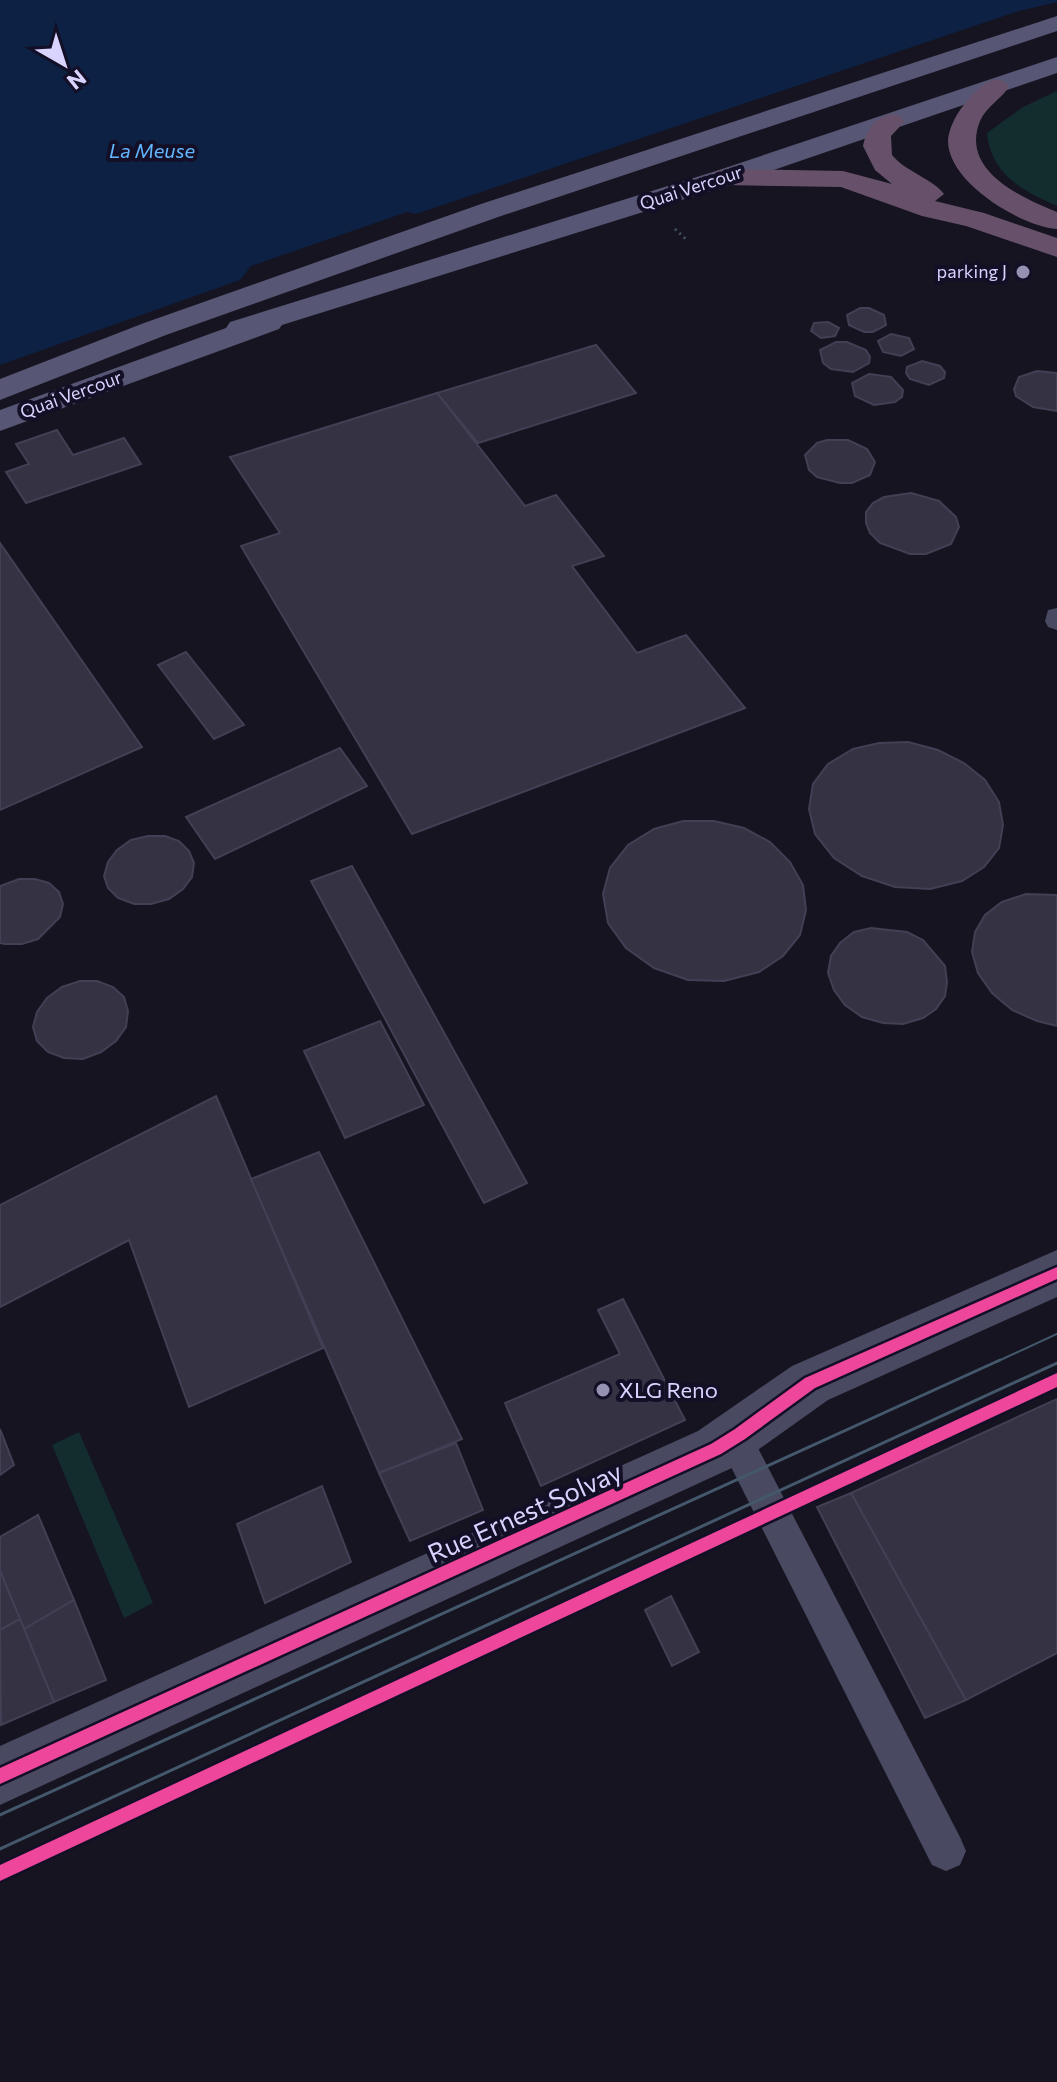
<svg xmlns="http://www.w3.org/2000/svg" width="1057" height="2082" font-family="Commissioner,sans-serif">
	<rect width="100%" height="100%" fill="#161421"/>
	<g fill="#132c2d">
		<path d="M 1057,91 L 1057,206 C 1022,191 991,174 987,133 L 1023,107 Z"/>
		<polygon points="79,1432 153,1603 124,1618 52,1445"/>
	</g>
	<polygon fill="#0d2144" points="0,0 1057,0 1057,2 1019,11 416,214 407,212 251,266 240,280 0,365"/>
	<g fill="#343243" stroke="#433f54" stroke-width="2">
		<polygon points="869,308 884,315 886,325 873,332 864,332 849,325 847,315 860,308"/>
		<polygon points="828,322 839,328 835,336 821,338 811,331 814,323"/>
		<polygon points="891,334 909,338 914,349 901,356 883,352 878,341"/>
		<polygon points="836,342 847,342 866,350 870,357 869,363 853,372 831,369 823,363 820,350"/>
		<polygon points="596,345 636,393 478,443 437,393"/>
		<polygon points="922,361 940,366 945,372 944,378 929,385 910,379 906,373 907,367"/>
		<polygon points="1037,371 1057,373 1057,411 1033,407 1016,396 1014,389 1019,377"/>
		<polygon points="869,374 891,377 903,390 902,397 895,402 874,405 855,396 852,383"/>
		<polygon points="437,393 525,506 556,495 604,556 572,566 637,653 686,635 745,708 412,834 241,546 280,533 230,457"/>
		<polygon points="57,430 73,455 124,438 141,464 26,503 6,472 29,464 16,444"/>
		<polygon points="827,440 848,440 867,449 875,462 870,475 852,483 840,483 817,477 809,470 805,455 817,443"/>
		<polygon points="911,493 939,501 956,517 959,527 951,544 926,554 910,554 880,543 870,533 866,523 866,512 873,503 884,497"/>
		<polygon points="0,543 142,747 0,810"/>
		<polygon points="186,652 244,725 214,739 158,665"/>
		<polygon points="908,742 938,750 964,763 985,780 999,802 1003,825 999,848 984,867 962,881 930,889 895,887 862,876 834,858 815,834 809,809 813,784 828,764 853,749 879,743"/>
		<polygon points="340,748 367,786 215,859 186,817"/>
		<polygon points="683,821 714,821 744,828 770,842 790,862 803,885 806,910 800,935 783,956 759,972 724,981 688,980 654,968 626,948 608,923 603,894 610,868 628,845 654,829"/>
		<polygon points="148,836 165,836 179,841 189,851 194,863 192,877 183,889 169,899 151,904 134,904 118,898 108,888 104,876 108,862 117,850 131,840"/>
		<polygon points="352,866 527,1183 484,1203 311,881"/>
		<polygon points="19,879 35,879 49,883 59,892 63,904 60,917 38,939 22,944 5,944 0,943 0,886"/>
		<polygon points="1026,894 1057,895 1057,1026 1037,1021 1012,1010 992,993 978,973 972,952 975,932 985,915 1002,902"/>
		<polygon points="871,928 907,932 923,940 945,966 947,982 945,996 936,1009 923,1018 903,1024 883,1023 862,1017 845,1005 834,990 828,973 831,956 840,943 854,932"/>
		<polygon points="80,981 97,981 113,987 124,997 128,1011 126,1027 116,1041 101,1052 83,1059 64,1058 48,1052 37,1041 33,1027 37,1012 47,998 62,987"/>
		<polygon points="380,1021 424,1105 345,1138 304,1051"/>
		<polygon points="216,1096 323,1348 189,1407 129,1240 0,1307 0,1205"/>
		<polygon points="319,1152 462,1439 379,1473 251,1179"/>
		<polygon points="623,1299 685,1420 541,1486 505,1403 620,1354 598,1310"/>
		<polygon points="1057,1399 1057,1653 966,1700 851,1493"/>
		<polygon points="0,1429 14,1465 0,1475"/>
		<polygon points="456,1443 483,1510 410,1541 379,1473"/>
		<polygon points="322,1486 351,1562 265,1603 237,1524"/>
		<polygon points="851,1493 966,1700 925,1718 817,1507"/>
		<polygon points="38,1515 74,1600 24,1629 0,1571 0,1537"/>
		<polygon points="0,1571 20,1619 0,1630"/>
		<polygon points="671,1596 699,1652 672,1666 645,1610"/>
		<polygon points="74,1600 106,1680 54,1702 24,1629"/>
		<polygon points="20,1619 54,1702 1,1725 0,1630"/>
	</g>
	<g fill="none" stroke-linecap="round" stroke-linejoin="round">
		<polyline stroke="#44505f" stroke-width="3" stroke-dasharray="2 4" stroke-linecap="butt" points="675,229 688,241"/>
		<g fill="#4a4962" fill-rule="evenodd">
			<polygon points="1057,608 1057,630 1048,627 1045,621 1048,610"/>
			<polygon points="735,1422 747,1427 960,1837 966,1851 960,1865 946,1871 932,1865 723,1451 717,1439 723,1427"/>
		</g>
		<polygon fill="#4a4962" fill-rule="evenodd" points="1057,1250 1057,1297 828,1400 734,1467 0,1805 0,1746 698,1431 792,1366"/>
		<g fill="#575674" fill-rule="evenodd">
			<polygon points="1057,16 1057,31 501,216 166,335 0,400 0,379 144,323 481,204"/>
			<polygon points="1057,57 1057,73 736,183 282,325 279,329 0,431 0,410 226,328 230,322 716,171"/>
		</g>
		<g fill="#67516a" fill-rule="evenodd">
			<path d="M 996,79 L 1005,82 L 1009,87 C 1001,99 986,107 980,121 C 960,170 1020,197 1057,212 L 1057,229 C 1020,226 947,182 948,140 C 949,128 956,115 963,106 C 972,95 982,83 996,79 Z"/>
			<path d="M 891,114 L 900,116 L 904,122 L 891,136 L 892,155 C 906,172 933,179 944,194 L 935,201 L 984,213 L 1057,238 L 1057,257 L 966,226 L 922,216 L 841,187 L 726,185 L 716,183 L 712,177 L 716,171 L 726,169 L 843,171 L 892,184 L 875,170 L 863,146 C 866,130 875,118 891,114 Z"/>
		</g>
		<polyline stroke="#43596b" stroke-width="2" points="996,1362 1057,1334"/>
		<g stroke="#43596b" stroke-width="3">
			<polyline points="0,1815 1000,1360"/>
			<polyline points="0,1849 1057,1363"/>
		</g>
		<defs>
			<g id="cycleway">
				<polygon points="1057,1267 1057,1279 815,1388 745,1439 721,1454 0,1784 0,1768 711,1444 735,1429 805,1378"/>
				<polygon points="1057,1373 1057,1387 0,1881 0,1865"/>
			</g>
		</defs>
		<use href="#cycleway" stroke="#130f26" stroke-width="5"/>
		<use href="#cycleway" fill="#ed469a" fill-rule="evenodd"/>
	</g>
	<g fill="#9591b1" stroke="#130f26" stroke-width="3">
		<circle cx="1023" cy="272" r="8"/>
		<circle cx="603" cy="1390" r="8"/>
	</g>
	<g text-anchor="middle" stroke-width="8" stroke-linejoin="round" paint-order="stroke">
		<g font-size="18" fill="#d9d4ff" stroke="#130f26">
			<text transform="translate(691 188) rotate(-18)" y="6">Quai Vercour</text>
			<text transform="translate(71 395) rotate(-20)" y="6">Quai Vercour</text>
		</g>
		<g font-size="18" fill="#d9d4ff" stroke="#130f26" text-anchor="end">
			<text x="1007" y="278">parking J</text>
		</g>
		<g font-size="20" font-style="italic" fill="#62b6ff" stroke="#130f26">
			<text x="152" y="158">La Meuse</text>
		</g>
		<g font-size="22" fill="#d9d4ff" stroke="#130f26" text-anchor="start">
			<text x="619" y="1398">XLG Reno</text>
		</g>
		<g font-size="26" fill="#d9d4ff" stroke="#130f26">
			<text transform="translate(525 1513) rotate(-24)" y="9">Rue Ernest Solvay</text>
		</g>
	</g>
	<g transform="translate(64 64) rotate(141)" stroke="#130f26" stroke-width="6" paint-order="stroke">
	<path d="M0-6L14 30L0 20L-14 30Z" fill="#d9d4ff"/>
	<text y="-12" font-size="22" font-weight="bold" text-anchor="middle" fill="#d9d4ff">N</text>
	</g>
</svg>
